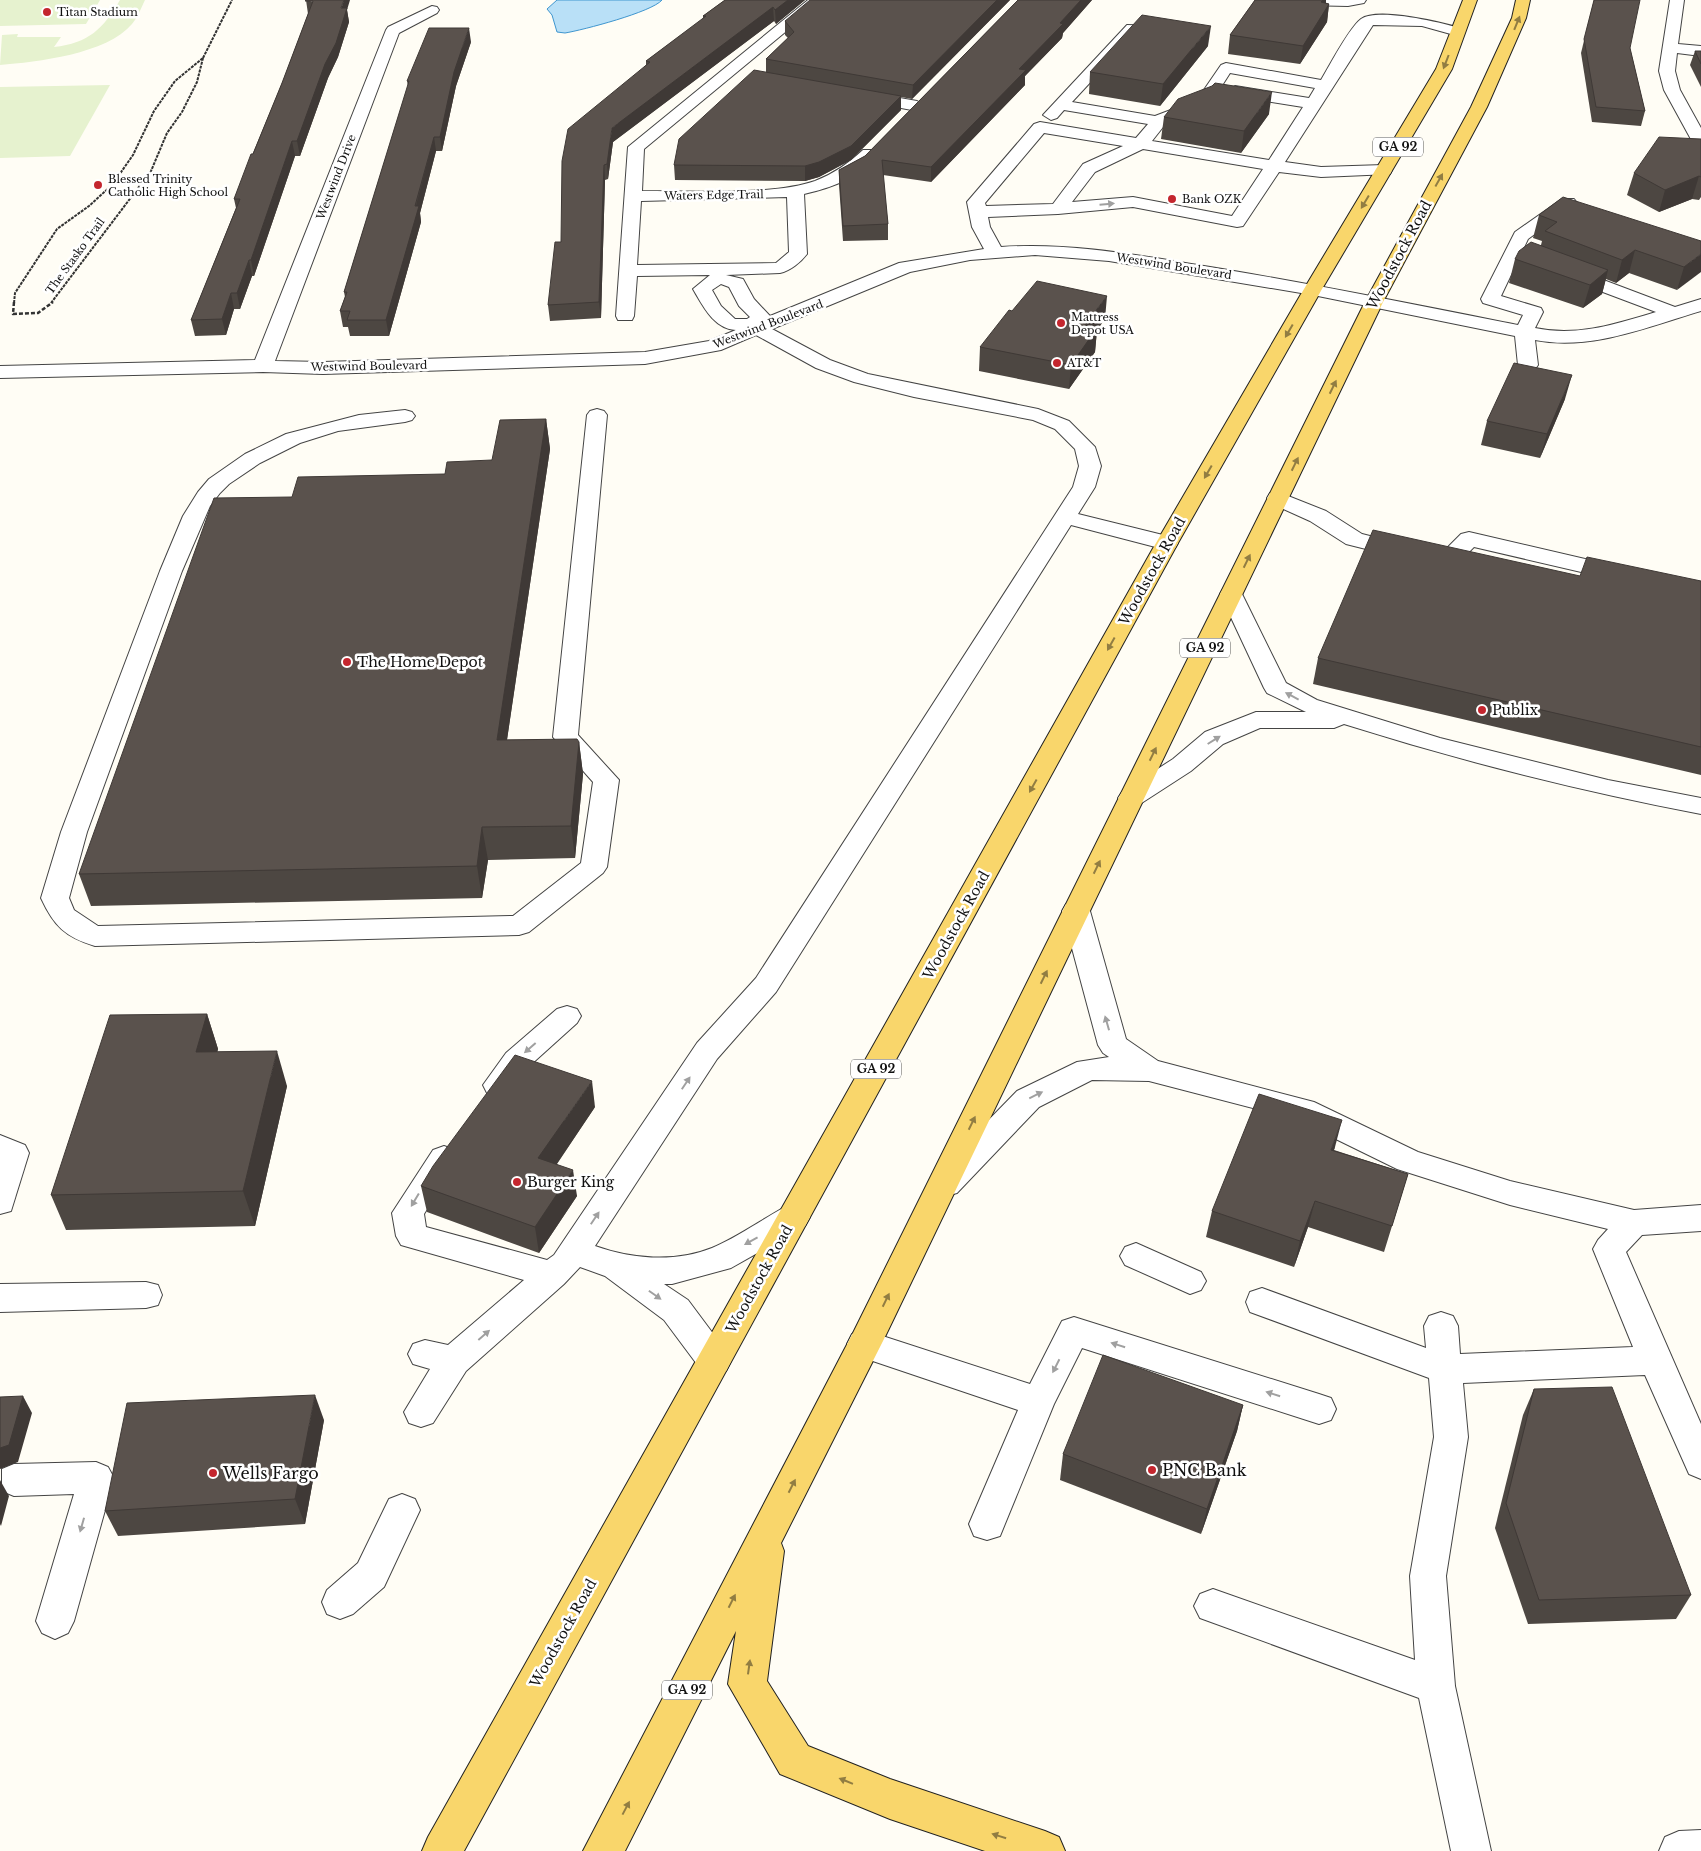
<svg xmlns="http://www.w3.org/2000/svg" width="1701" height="1851" font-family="'Libre Baskerville',serif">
	<rect width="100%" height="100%" fill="#fffdf5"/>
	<g fill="#e6f2cf">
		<polygon points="0,0 100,0 86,24 0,26"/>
		<path d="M 120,0 L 145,0 C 141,8 138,17 132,24 C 107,54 37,62 0,65 L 2,35 L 18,34 L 17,37 L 61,37 L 54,47 C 89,43 103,29 120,0 Z"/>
		<polygon points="110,85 70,156 0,158 0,87"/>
	</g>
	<path fill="#b9e0f7" stroke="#3f96cf" d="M 557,0 L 662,0 C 652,12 583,30 565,33 L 557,32 L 552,15 L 547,9 Z"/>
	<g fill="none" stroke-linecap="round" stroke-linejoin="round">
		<defs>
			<g id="minor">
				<path d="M 808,0 L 824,0 L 644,149 L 642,191 C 688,191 772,196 815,181 C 833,174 848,164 863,150 L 875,150 L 877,154 C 861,178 830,188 804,194 L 807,254 C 801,262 790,271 780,273 L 726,275 L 743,279 L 754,299 L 770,316 L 899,263 L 984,249 L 972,227 L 967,202 L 1034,124 L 1040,122 L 1136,138 L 1148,124 L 1064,110 L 1057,118 L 1051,120 L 1043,115 L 1127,25 L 1161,26 L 1168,30 L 1161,34 L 1136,33 L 1072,102 L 1155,116 L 1197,100 L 1221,65 L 1226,63 L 1321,80 C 1330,65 1349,28 1361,19 C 1378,7 1444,23 1463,29 L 1465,32 L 1458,36 L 1422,26 L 1373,25 L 1285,162 L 1321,167 L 1384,165 L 1390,166 L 1392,170 L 1390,174 L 1321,177 L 1279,172 L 1243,226 L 1237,227 L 1133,207 L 1058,214 L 988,217 L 990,227 L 1001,247 C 1069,242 1137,255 1204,266 C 1309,283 1413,304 1518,325 L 1523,315 L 1483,303 L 1481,299 L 1515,232 L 1562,199 L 1574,199 L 1577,203 L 1528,239 L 1501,296 L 1541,308 L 1543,312 L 1535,328 C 1577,337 1616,324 1656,312 L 1563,277 L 1560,273 L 1563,269 L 1569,267 L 1675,307 L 1701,299 L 1701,311 C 1647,327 1591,351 1535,340 L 1538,365 L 1535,369 L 1521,369 L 1518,365 L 1515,336 L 1313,295 L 1109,261 L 1035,255 L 970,260 L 910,272 L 772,329 L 830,360 L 868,374 L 1038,409 L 1069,421 L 1095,447 L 1101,466 L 1095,487 L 1078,514 L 1175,538 L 1178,543 L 1175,548 L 1167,550 L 1071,525 L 776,992 L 717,1059 L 595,1246 C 631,1259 675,1263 712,1248 C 736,1238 760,1221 783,1208 L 794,1204 L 805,1208 L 810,1217 L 805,1226 L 731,1268 L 672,1284 L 664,1284 L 688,1300 L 726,1351 L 731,1361 L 726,1371 L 714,1375 L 702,1371 L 664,1320 L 605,1276 L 580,1267 L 564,1284 L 466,1371 L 433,1423 L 421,1427 L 409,1423 L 404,1412 L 430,1369 L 413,1364 L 408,1354 L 413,1344 L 425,1340 L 448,1345 L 524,1280 L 401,1245 L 396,1236 L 392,1213 L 433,1150 L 444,1146 L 455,1150 L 459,1158 L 424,1214 L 426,1227 L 547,1260 L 554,1255 L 697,1043 L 756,978 L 1073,487 L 1079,466 L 1075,449 L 1055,429 L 1033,420 L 914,397 L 854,382 L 816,368 L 756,335 L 721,350 L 645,364 L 323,374 L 263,372 L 0,378 L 0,366 L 255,360 L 386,30 L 388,27 L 432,6 L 437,7 L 439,10 L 437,13 L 399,33 L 275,361 L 323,362 L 645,352 L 709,341 L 736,330 C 714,329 703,306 693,289 L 710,275 L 637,276 L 634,316 L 632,320 L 618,320 L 616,316 L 628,147 ZM 1230,73 L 1315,88 L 1309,98 L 1235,86 L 1227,91 L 1235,96 L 1303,107 L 1269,160 L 1152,141 L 1167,122 L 1209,106 ZM 1044,133 L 1123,146 L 1083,164 L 1053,204 L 986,206 L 985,203 ZM 1143,149 L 1263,169 L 1232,216 L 1133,197 L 1072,202 L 1095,172 ZM 787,197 L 789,252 L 776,263 L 637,265 L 641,201 ZM 721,284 L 729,287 L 739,306 L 750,317 L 747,319 L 735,319 L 721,306 L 712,290 Z"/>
				<polygon points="1296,0 1366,0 1364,3 1348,6 1303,5 1298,4"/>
				<polygon points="1670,0 1684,0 1678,44 1701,46 1701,56 1677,53 1675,71 1680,90 1701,128 1701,148 1695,147 1693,143 1664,90 1659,71"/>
				<polygon points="865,92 917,101 925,106 917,111 859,100 857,97"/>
				<path d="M 597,409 L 604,411 L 607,415 L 578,735 L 619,780 L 607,867 L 603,873 L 529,932 L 519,935 L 95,946 C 65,937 54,926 41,898 L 61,832 L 160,571 L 183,516 L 198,492 L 209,479 L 245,454 L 286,434 L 359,415 L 405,410 L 412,412 L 415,416 L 412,420 L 405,422 L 338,431 L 300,443 L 260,463 L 229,484 L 220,493 L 210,506 L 182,571 L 87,832 L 69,898 L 74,910 L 98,926 L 513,916 L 581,863 L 593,782 L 553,737 L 587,415 L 590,411 Z"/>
				<polygon points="1278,492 1326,511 1362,534 1441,554 1461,534 1469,532 1628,569 1631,574 1628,579 1620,581 1474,547 1454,567 1446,569 1346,544 1310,521 1270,503 1267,498 1270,493"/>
				<path d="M 1231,587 L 1239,589 L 1242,594 L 1286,683 L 1317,700 L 1440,738 L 1608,780 L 1701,798 L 1701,814 C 1580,791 1461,761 1344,724 L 1334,728 L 1260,728 L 1223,744 L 1191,771 L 1140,804 L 1131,806 L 1122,804 L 1118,798 L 1122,792 L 1173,759 L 1205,732 L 1256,712 L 1306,712 L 1267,693 L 1264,688 L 1220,594 L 1223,589 Z"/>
				<polygon points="1076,902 1086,904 1090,911 1126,1039 1158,1061 1314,1102 1418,1152 1510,1181 1634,1210 1701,1205 1701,1231 1642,1235 1626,1252 1701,1424 1701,1479 1689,1474 1645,1375 1463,1383 1468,1437 1446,1576 1455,1686 1491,1851 1451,1851 1419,1698 1200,1618 1194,1606 1200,1594 1213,1589 1415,1660 1410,1576 1434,1437 1429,1378 1250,1312 1246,1302 1250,1292 1262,1288 1426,1348 1424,1326 1429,1316 1441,1312 1453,1316 1458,1326 1460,1354 1633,1347 1593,1249 1598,1240 1608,1229 1510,1205 1397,1169 1295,1119 1149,1081 1092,1080 1039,1107 957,1193 946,1196 935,1193 930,1184 935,1175 1017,1091 1077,1062 1109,1057 1103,1053 1098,1045 1062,911 1066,904"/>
				<polygon points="567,1006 577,1009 581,1016 577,1023 526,1069 509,1093 498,1096 487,1093 483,1085 506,1053 557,1009"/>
				<polygon points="0,1135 25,1145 29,1153 11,1211 0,1214"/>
				<polygon points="1136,1243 1201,1272 1206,1281 1201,1290 1190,1294 1125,1265 1120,1256 1125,1247"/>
				<polygon points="146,1282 158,1285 162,1295 158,1305 146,1308 0,1312 0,1284"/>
				<polygon points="1074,1317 1319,1394 1331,1398 1336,1409 1331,1420 1319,1424 1082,1348 1054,1404 1000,1536 987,1540 974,1536 969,1524 1018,1410 852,1354 847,1344 852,1334 864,1330 1030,1384 1062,1321"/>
				<polygon points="96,1462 108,1467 114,1478 74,1621 68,1633 55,1639 42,1633 36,1621 74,1494 14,1496 2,1491 2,1469 14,1464"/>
				<polygon points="402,1494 415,1499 420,1510 384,1587 353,1614 340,1619 327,1614 322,1602 327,1590 358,1563 389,1499"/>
				<polygon points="1701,1830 1701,1851 1659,1851 1665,1837 1679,1831"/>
			</g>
			<g id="major">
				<polygon points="1463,0 1477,0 1452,69 1322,289 1178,543 464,1851 422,1851 428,1837 1156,543 1304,289 1436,69"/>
				<polygon points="1516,0 1530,0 1526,18 1487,107 1384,300 883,1341 781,1543 784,1551 767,1681 808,1746 890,1779 1045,1831 1059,1837 1065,1851 985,1851 890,1819 780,1774 728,1684 736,1631 625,1851 583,1851 854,1331 1366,300 1471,107 1512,18"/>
			</g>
		</defs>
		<use href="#minor" stroke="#444" stroke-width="2"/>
		<use href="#major" stroke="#222" stroke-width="2"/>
		<g stroke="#333" stroke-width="2" stroke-dasharray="3 1" stroke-linecap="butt">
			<polyline points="203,58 232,0"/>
			<polyline points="14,303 15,293 57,229 89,206 112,185 133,155 154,111 175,81 203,58"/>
			<polyline points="51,303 151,171 167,133 182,112 197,82 203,58"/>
		</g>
		<polyline stroke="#333" stroke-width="2.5" stroke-dasharray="4 2" stroke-linecap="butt" points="14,302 13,314 38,313 53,302"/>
		<use href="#minor" fill="#fff" fill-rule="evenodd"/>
		<use href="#major" fill="#f9d66b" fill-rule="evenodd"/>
	</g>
	<g fill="#4d4742">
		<polygon points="306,0 347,10 349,22 338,57 328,78 300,156 295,156 254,276 252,276 240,309 234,309 226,335 195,336 191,320 236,208 234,199 282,83 308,14"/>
		<polygon points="725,0 805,0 776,24 774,21 613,142 608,179 605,180 601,318 550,321 548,305 561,242 646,65 646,61 703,19 703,16"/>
		<polygon points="1010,0 912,99 901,97 901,110 851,160 819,177 805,181 675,180 674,165 766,72 766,59 788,38 785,35 785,21"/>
		<polygon points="1018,0 1092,0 1063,33 1062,38 1025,76 1025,85 931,182 883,175 888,224 888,240 843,241 839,185 839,170 865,156"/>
		<polygon points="1255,0 1326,0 1326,3 1329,4 1327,22 1300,64 1228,54 1230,35"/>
		<polygon points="1594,0 1630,48 1645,111 1641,126 1592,122 1581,53"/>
		<polygon points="471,42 456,86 442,151 436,151 420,213 421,222 389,336 350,336 348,327 343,327 340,311 345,297 344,292 408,86 407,81"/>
		<polygon points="1208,46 1160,106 1089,94 1090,72"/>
		<polygon points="1695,51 1701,51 1701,87 1690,65"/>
		<polygon points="1269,114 1241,153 1161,139 1164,117"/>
		<polygon points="1701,139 1701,197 1699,200 1692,199 1659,212 1627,195 1634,173"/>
		<polygon points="1539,215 1701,241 1677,290 1629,273 1616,283 1606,279 1602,294 1583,308 1509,283 1515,259 1541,245 1542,241 1533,238"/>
		<polygon points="1105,319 1097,330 1095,352 1069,389 979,371 980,347"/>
		<polygon points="1565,399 1540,458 1481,445 1487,421"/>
		<polygon points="546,419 550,449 507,740 579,742 583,774 575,858 488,860 482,898 91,906 79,874 292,497 445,474 492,460"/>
		<polygon points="1580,576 1701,581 1701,775 1313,684 1318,658"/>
		<polygon points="207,1014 218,1049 217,1052 287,1086 255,1226 66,1230 51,1195"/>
		<polygon points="595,1107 557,1164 577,1196 539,1253 427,1212 421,1186"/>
		<polygon points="1335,1147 1334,1150 1408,1174 1384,1252 1308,1227 1294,1267 1206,1237 1212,1211"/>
		<polygon points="1534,1389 1691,1595 1676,1619 1528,1624 1495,1528 1523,1415"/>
		<polygon points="1243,1405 1237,1431 1201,1534 1060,1480 1063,1454"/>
		<polygon points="324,1420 305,1524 118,1536 105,1511"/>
	</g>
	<g fill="#3f3936">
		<polygon points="344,0 350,0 347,10 349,22 338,57 328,78 300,156 297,141"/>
		<polygon points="788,0 805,0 776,24 775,10"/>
		<polygon points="997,0 1010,0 912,99 913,85"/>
		<polygon points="1081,0 1092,0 1063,33 1062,38 1025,76 1025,85 931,182 931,167"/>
		<polygon points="1323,0 1326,0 1325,7 1321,2"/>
		<polygon points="1329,4 1327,22 1300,64 1303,46"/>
		<polygon points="773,7 774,21 613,142 608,179 607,164 612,128"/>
		<polygon points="1211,26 1208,46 1160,106 1163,84"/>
		<polygon points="469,28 471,42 456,86 442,151 440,137 454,72"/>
		<polygon points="1272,92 1269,114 1241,153 1244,131"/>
		<polygon points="901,96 901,110 851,160 819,177 805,181 805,166"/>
		<polygon points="434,137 436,151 420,213 421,222 389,336 386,320"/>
		<polygon points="292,141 295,156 254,276 251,260"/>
		<polygon points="604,165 605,180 601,318 599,302"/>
		<polygon points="1699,176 1692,199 1659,212 1665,190"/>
		<polygon points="1635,250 1629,273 1616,283 1622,260"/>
		<polygon points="1701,254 1701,272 1677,290 1684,267"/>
		<polygon points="249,260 252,276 240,309 237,293"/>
		<polygon points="1608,270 1602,294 1583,308 1590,285"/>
		<polygon points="231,293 234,309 226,335 222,319"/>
		<polygon points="1107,296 1105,319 1097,330 1095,352 1069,389 1071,365 1084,326"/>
		<polygon points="1572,375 1565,399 1540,458 1547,434"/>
		<polygon points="546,419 550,449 502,773 497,740"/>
		<polygon points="579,742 583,774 575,858 571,826"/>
		<polygon points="482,827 488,860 482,898 477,866"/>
		<polygon points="207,1014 218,1049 208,1087 196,1052"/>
		<polygon points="277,1051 287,1086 255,1226 243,1191"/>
		<polygon points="592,1081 595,1107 543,1184 538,1158"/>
		<polygon points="1342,1120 1335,1147 1324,1176 1331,1150"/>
		<polygon points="573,1170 577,1196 539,1253 535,1227"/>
		<polygon points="1315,1201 1308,1227 1294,1267 1300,1241"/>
		<polygon points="315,1395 324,1420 305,1524 295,1499"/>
		<polygon points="23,1396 32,1413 18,1462 0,1469 0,1480 9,1496 1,1526 0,1524 0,1448"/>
		<polygon points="1243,1405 1237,1431 1201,1534 1207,1509"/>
	</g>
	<g fill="#5a524d" stroke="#3f3936">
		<polygon points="306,0 344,0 341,8 347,8 336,43 325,64 297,141 292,141 251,260 249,260 237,293 231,293 222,319 191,320 240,199 234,199 251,154 253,154 282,83 313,1 305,1"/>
		<polygon points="725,0 788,0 775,10 773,7 612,128 607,164 604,165 599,302 548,305 555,242 561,242 562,161 568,129 650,62 646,61 706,16 703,16"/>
		<polygon points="810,0 997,0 913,85 766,59 794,32 785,21"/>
		<polygon points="1018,0 1081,0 1060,23 1063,24 1019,69 1026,70 931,167 882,160 888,224 843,226 839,170 865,156"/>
		<polygon points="1255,0 1323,0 1321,2 1329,4 1303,46 1230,35"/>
		<polygon points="1594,0 1640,0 1630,48 1645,111 1596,107 1584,39"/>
		<polygon points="1142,15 1211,26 1163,84 1090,72"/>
		<polygon points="429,28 469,28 454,72 440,137 434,137 415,206 419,206 386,320 347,320 350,311 340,311 347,292 344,292 409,81 407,81"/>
		<polygon points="1695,51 1701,51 1701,64"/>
		<polygon points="754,70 901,96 851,146 819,162 805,166 674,165 679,139"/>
		<polygon points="1215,83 1272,92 1244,131 1164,117 1178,99 1212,86"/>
		<polygon points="1659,137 1701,139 1701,177 1699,176 1665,190 1634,173"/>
		<polygon points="1563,197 1701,241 1701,254 1684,267 1635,250 1622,260 1545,231 1557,222 1539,215"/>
		<polygon points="1531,242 1608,270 1590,285 1515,259 1519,251"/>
		<polygon points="1037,281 1107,296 1084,326 1097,328 1071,365 980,347 1009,310 1012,311"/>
		<polygon points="1514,363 1572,375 1547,434 1487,421"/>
		<polygon points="546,419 497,740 577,739 579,742 571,826 482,827 477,866 79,874 214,498 292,497 298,477 445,474 447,462 492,460 500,420"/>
		<polygon points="1373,530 1580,576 1587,557 1701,581 1701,747 1318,658"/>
		<polygon points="207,1014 196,1052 277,1051 243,1191 51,1195 110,1015"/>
		<polygon points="515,1055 592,1081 538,1158 573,1170 535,1227 421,1186 433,1166"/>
		<polygon points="1259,1094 1342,1120 1331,1150 1408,1174 1392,1226 1315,1201 1300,1241 1212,1211"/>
		<polygon points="1103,1355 1243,1405 1207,1509 1063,1454"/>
		<polygon points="1612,1387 1691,1595 1539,1600 1506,1503 1534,1389"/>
		<polygon points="315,1395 295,1499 105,1511 127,1403"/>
		<polygon points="23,1396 9,1445 0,1448 0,1397"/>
	</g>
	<defs><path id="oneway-solid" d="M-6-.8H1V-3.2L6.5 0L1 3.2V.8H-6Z" transform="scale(1.25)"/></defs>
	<g fill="#917d42">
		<use href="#oneway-solid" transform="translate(1517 23) rotate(-68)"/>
		<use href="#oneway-solid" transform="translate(1446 62) rotate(111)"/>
		<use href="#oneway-solid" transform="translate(1439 180) rotate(-61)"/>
		<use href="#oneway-solid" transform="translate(1365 202) rotate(121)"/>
		<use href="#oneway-solid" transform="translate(1289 331) rotate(120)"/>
		<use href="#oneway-solid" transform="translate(1333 387) rotate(-64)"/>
		<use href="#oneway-solid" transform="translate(1295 464) rotate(-64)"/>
		<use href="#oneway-solid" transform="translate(1208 472) rotate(120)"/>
		<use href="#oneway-solid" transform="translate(1247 561) rotate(-64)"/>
		<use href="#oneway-solid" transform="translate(1111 644) rotate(119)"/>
		<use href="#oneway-solid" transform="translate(1153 754) rotate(-64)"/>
		<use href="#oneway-solid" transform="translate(1033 786) rotate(119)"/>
		<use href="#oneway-solid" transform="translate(1097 867) rotate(-64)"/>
		<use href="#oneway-solid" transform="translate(1044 977) rotate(-64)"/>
		<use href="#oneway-solid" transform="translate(972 1123) rotate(-64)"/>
		<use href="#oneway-solid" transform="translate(886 1300) rotate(-64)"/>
		<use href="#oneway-solid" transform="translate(792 1486) rotate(-63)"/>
		<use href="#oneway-solid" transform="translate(732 1601) rotate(-63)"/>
		<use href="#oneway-solid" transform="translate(749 1667) rotate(-82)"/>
		<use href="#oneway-solid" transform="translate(846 1781) rotate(-158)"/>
		<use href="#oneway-solid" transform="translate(626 1808) rotate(-62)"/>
		<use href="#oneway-solid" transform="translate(999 1836) rotate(-162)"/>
	</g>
	<g fill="#a0a0a0">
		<use href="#oneway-solid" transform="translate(1107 204) rotate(-5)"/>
		<use href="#oneway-solid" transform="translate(1292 696) rotate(-152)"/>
		<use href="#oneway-solid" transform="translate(1214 740) rotate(-32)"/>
		<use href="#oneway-solid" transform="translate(1107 1023) rotate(-106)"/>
		<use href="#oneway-solid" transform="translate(530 1048) rotate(139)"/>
		<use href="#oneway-solid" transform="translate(686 1083) rotate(-56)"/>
		<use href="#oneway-solid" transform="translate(1036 1095) rotate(-26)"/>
		<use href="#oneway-solid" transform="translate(415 1200) rotate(121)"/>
		<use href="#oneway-solid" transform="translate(595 1218) rotate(-56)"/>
		<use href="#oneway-solid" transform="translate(751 1241) rotate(151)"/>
		<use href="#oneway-solid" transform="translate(655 1295) rotate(35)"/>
		<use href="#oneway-solid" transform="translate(484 1335) rotate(-41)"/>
		<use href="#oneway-solid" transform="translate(1118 1345) rotate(-162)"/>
		<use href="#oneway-solid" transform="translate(1056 1366) rotate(117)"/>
		<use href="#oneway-solid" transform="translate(1273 1394) rotate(-162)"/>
		<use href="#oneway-solid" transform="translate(82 1525) rotate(106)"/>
	</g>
	<g fill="#c4262e" stroke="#fff" stroke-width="2">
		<circle cx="47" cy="12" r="5"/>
		<circle cx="98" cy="185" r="5"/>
		<circle cx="1172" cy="199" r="5"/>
		<circle cx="1061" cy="323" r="5"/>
		<circle cx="1057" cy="363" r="5"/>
		<circle cx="347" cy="662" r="5"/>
		<circle cx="1482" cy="710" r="5"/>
		<circle cx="517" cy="1182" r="5"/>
		<circle cx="1152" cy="1470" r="5"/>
		<circle cx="213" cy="1473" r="5"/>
	</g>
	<g text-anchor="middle" stroke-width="5" stroke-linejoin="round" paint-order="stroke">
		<g font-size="11" fill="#111" stroke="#fff" text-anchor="start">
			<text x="57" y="16">Titan Stadium</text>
			<text x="108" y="183">Blessed Trinity<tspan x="108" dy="13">Catholic High School</tspan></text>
			<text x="1182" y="203">Bank OZK</text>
			<text x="1071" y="321">Mattress<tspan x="1071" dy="13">Depot USA</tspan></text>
			<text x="1067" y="367">AT&amp;T</text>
		</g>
		<g font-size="11" fill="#111" stroke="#fff">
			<text transform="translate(336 177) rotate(-69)" y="4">Westwind Drive</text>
			<text transform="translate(714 195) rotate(-1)" y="4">Waters Edge Trail</text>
			<text transform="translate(75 256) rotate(-54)" y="4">The Stasko Trail</text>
			<text transform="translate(1174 266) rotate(9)" y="4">Westwind Boulevard</text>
			<text transform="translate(768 324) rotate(-21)" y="4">Westwind Boulevard</text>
			<text transform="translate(369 366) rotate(-1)" y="4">Westwind Boulevard</text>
		</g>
		<g fill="#fff" stroke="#585858" stroke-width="1">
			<rect x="1373" y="137.5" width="50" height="19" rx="4"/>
			<rect x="1180" y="638.5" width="50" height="19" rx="4"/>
			<rect x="851" y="1059.5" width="50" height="19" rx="4"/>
			<rect x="662" y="1680.5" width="50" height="19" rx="4"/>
		</g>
		<g font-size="12" font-weight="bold" fill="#111">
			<text x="1398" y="151">GA 92</text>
			<text x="1205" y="652">GA 92</text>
			<text x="876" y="1073">GA 92</text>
			<text x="687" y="1694">GA 92</text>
		</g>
		<g font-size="14" fill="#111" stroke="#fff">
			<text transform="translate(1399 255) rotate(-62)" y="5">Woodstock Road</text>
			<text transform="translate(1152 571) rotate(-61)" y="5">Woodstock Road</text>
			<text transform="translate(956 925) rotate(-61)" y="5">Woodstock Road</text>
			<text transform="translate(759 1279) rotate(-61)" y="5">Woodstock Road</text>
			<text transform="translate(563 1633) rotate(-61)" y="5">Woodstock Road</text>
		</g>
		<g font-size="14" fill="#111" stroke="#fff" text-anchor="start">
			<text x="357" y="667">The Home Depot</text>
			<text x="1492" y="715">Publix</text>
			<text x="527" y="1187">Burger King</text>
		</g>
		<g font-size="16" fill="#111" stroke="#fff" text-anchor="start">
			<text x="1162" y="1476">PNC Bank</text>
			<text x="223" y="1479">Wells Fargo</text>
		</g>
	</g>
</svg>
